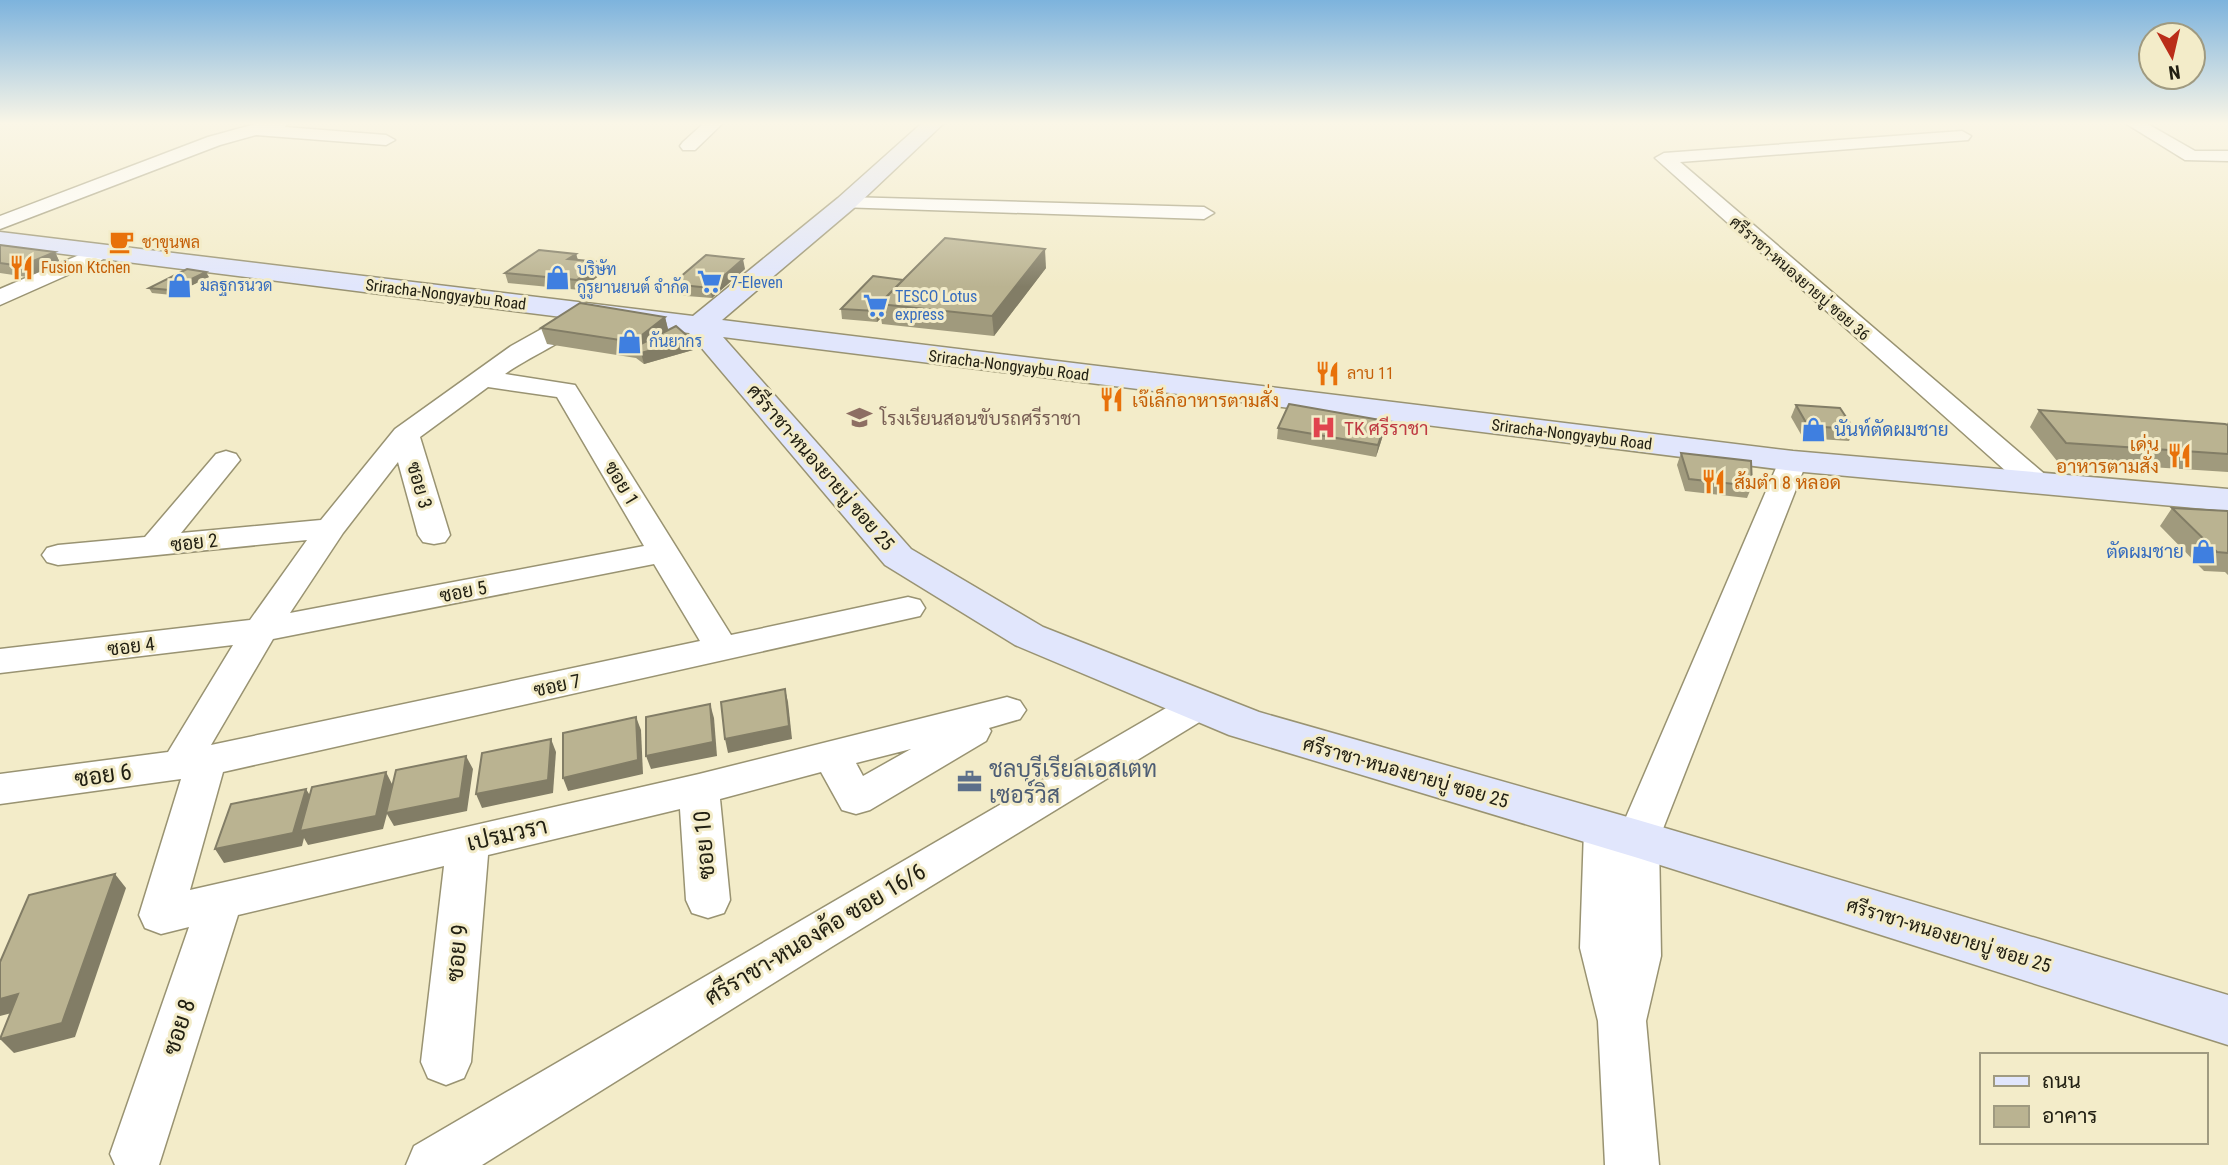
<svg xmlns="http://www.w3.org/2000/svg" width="2228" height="1165" font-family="'Roboto Condensed',Sarabun,sans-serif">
	<rect width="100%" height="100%" fill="#f3ecc9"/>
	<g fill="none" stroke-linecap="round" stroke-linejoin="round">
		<defs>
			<g id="street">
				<polygon points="259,123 288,123 285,127 386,135 395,140 386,145 256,135 220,145 0,229 0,216 208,137"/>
				<polygon points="704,123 723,123 695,150 683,150 680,146 683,142"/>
				<polygon points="2125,123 2146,123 2195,151 2228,151 2228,161 2185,160"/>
				<polygon points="1962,131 1971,136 1968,140 1680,162 2048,477 2052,483 2048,489 2037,492 2026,489 1655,158 1664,153"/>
				<polygon points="846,197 1204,207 1214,213 1204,219 839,207 836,203 839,199"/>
				<polygon points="100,246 108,247 111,252 108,257 0,305 0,289"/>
				<path d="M 581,307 L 589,309 L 593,314 C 575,339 531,355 505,374 L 575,385 L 731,635 L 908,597 L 920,600 L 925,608 L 920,616 L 223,772 L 190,890 L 699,774 L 1007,697 L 1020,701 L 1026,710 L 1020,719 L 989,728 L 991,731 L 986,741 L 870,810 L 856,814 L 842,810 L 821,772 L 720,799 L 730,900 L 724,913 L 708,918 L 692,913 L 686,900 L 680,809 L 488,855 L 471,1062 L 464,1078 L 446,1085 L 428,1078 L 421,1062 L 444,866 L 238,915 L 159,1165 L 115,1165 L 110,1154 L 189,927 L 161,934 L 145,928 L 139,915 L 181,779 L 0,804 L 0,774 L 168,752 L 233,645 L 0,673 L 0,649 L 250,620 L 307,540 L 58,565 L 47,562 L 42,555 L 47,548 L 58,545 L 145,537 L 216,454 L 226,451 L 236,454 L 240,460 L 181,533 L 321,520 L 395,429 L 511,346 ZM 488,387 L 557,397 L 644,546 L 290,613 L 343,533 L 398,462 L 418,535 L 423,542 L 434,544 L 445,542 L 450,535 L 420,437 ZM 654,564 L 700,641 L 211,745 L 273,639 ZM 911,749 L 863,776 L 856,763 Z"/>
				<polygon points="1793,452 1803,455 1807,461 1659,839 1661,956 1646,1021 1659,1165 1605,1165 1598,1021 1580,948 1584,830 1590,818 1605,814 1620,818 1623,824 1779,461 1783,455"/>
				<polygon points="1198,693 1211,697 1217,706 1211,715 833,946 482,1165 406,1165 414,1146 1185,697"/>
			</g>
			<polygon id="secondary" points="922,123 944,123 854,208 722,320 1793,451 2228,489 2228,511 1793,471 723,337 911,549 1043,627 1259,712 1638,820 2228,995 2228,1045 1638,858 1229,735 1015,645 885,565 689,333 0,246 0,232 693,316 838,198"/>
		</defs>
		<use href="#street" stroke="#999372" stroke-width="3"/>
		<use href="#secondary" stroke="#999372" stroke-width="3"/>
		<use href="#street" fill="#fff" fill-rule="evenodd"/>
		<use href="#secondary" fill="#e1e6fc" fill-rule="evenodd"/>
	</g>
	<g fill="#a09a7d">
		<polygon points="0,245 55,252 60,263 27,277 0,273"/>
		<polygon points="576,254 578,260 604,272 580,290 508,283 505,273"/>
		<polygon points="1046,268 994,336 882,324 881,318 877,322 842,319 841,309 903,280"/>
		<polygon points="745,269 712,298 674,295 672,284"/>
		<polygon points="209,277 172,295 152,293 149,288"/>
		<polygon points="665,317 668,330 693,350 644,364 636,358 547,344 541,328"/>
		<polygon points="1796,405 1854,429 1849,441 1803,438 1791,417"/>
		<polygon points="2039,410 2227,424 2228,422 2228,472 2057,461 2030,427"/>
		<polygon points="1386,421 1384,432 1376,457 1277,439 1278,428"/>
		<polygon points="1681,453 1752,486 1747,498 1685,491 1677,465"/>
		<polygon points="2172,508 2228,511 2228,575 2225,572 2204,571 2160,526"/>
	</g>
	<g fill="#827d66">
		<polygon points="1045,249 1046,268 994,336 992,316"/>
		<polygon points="55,252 60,263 27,277 21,266"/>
		<polygon points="576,254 579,264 568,259"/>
		<polygon points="743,259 745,269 712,298 710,288"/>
		<polygon points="601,262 604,272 580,290 577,280"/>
		<polygon points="206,272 209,277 172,295 169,290"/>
		<polygon points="880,308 881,318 877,322 876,311"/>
		<polygon points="665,317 669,333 691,339 693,350 644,364 641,353 635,349 633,342"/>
		<polygon points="1386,421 1384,432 1376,457 1378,445"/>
		<polygon points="785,689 788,702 792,739 728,753 725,739"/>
		<polygon points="710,704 714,718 717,756 651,769 646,756"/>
		<polygon points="636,717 641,730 643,774 568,791 563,778"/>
		<polygon points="551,739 556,752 553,793 482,808 476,794"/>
		<polygon points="466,756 473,769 467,811 394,826 387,814 383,829 308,845 304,838 302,846 224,863 215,849 306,789 314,802 386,772 393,786"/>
		<polygon points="115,874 126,888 75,1037 14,1053 0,1039"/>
		<polygon points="18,994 31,1008 0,1016 0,999"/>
	</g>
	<g fill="#bab391" stroke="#827d66" stroke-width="2">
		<polygon points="945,238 1045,249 992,316 879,304"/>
		<polygon points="0,245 55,252 21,266 0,263"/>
		<polygon points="539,250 576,254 568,259 601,262 577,280 505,273"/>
		<polygon points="706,255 743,259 710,288 672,284"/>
		<polygon points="187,269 206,272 169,290 149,288"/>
		<polygon points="873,276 903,280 879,304 880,308 876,311 841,309"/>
		<polygon points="580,303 665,317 633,342 541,328"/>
		<polygon points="676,326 691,339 641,353 633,348"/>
		<polygon points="1289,404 1386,421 1378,445 1278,428"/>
		<polygon points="1796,405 1840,408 1854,429 1808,426"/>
		<polygon points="2039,410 2225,424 2228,425 2228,454 2066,443"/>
		<polygon points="1681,453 1751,461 1752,486 1689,479"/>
		<polygon points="2172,508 2228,511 2228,553 2217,552"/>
		<polygon points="785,689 789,726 725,739 721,702"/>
		<polygon points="710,704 713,742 646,756 646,717"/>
		<polygon points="636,717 638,760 563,778 563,733"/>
		<polygon points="551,739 548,780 476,794 482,753"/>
		<polygon points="466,756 460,798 386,813 396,770"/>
		<polygon points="386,772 376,816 300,831 312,787"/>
		<polygon points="306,789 293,833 215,849 231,804"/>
		<polygon points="115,874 62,1023 0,1039 18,994 0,999 0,962 29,895"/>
	</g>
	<linearGradient id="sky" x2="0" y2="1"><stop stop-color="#7db3dd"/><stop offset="0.43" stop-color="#faf6e7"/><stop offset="1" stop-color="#faf6e7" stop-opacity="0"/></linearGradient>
	<rect width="2228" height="287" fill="url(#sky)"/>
	<defs>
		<symbol id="cafe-bare" viewBox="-9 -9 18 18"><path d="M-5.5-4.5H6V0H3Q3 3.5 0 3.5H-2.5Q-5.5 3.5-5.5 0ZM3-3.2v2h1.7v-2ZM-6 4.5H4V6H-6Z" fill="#e8710a" stroke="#f3ecc9" stroke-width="2.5" paint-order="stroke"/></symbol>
		<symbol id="restaurant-bare" viewBox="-9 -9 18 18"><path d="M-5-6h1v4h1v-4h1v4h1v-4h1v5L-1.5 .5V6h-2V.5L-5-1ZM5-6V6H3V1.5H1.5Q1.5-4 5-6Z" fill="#e8710a" stroke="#f3ecc9" stroke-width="2.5" paint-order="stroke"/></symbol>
		<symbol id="shop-bare" viewBox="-9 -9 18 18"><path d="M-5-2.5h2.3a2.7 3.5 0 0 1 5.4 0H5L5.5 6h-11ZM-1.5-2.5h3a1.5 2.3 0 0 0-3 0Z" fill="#3f7fe0" stroke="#f3ecc9" stroke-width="2.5" paint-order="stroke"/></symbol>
		<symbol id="supermarket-bare" viewBox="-9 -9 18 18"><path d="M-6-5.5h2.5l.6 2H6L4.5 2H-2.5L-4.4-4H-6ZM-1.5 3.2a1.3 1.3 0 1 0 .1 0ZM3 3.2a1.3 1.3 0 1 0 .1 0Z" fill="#3f7fe0" stroke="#f3ecc9" stroke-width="2.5" paint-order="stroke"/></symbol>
		<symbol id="school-bare" viewBox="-9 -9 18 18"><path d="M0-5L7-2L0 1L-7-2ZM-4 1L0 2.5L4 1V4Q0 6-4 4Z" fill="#8d6e63" stroke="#f3ecc9" stroke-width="2.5" paint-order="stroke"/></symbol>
		<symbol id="hospital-bare" viewBox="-9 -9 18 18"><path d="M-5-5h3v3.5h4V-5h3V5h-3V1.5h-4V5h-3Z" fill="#e0444e" stroke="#f3ecc9" stroke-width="2.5" paint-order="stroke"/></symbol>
		<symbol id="office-bare" viewBox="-9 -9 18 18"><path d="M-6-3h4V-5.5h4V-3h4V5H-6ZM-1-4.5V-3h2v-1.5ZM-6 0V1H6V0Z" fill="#5c6f8a" stroke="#f3ecc9" stroke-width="2.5" paint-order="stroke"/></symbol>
	</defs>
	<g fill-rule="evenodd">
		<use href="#cafe-bare" x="104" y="224" width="35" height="35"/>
		<use href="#restaurant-bare" x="4" y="250" width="35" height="35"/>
		<use href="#shop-bare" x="540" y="260" width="35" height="35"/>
		<use href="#supermarket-bare" x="692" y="264" width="35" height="35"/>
		<use href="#shop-bare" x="162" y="268" width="35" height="35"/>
		<use href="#supermarket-bare" x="858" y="288" width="35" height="35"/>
		<use href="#shop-bare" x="612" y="324" width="35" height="35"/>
		<use href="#restaurant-bare" x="1310" y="356" width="35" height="35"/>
		<use href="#restaurant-bare" x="1094" y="382" width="35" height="35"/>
		<use href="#school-bare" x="842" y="400" width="35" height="35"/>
		<use href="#hospital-bare" x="1306" y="410" width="35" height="35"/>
		<use href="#shop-bare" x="1796" y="412" width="35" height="35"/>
		<use href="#restaurant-bare" x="2162" y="438" width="35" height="35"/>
		<use href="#restaurant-bare" x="1696" y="464" width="35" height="35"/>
		<use href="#shop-bare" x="2186" y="534" width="35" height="35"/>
		<use href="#office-bare" x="952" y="764" width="35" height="35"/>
	</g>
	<g text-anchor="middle" stroke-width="6" stroke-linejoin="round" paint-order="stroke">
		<g font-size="16" fill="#c56008" stroke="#f3ecc9" text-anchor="start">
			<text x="142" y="248">ชาขุนพล</text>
			<text x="41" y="273">Fusion Ktchen</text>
			<text x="1347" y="379">ลาบ 11</text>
		</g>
		<g font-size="16" fill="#366cbe" stroke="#f3ecc9" text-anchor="start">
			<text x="577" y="275">บริษัท<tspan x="577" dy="18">กูรูยานยนต์ จำกัด</tspan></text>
			<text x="730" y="288">7-Eleven</text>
			<text x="200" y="291">มลฐกรนวด</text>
			<text x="895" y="302">TESCO Lotus<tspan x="895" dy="18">express</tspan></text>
			<text x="649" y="347">กันยากร</text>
		</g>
		<g font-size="16" fill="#222013" stroke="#f3ecc9">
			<text transform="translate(1800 278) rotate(41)" y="6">ศรีราชา-หนองยายบู่ ซอย 36</text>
			<text transform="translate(446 294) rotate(7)" y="6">Sriracha-Nongyaybu Road</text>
			<text transform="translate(1009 365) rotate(7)" y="6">Sriracha-Nongyaybu Road</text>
			<text transform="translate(1572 434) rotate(7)" y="6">Sriracha-Nongyaybu Road</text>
		</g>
		<g font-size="19" fill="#c56008" stroke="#f3ecc9" text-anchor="start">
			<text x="1132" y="407">เจ๊เล็กอาหารตามสั่ง</text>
			<text x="2159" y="451" text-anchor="end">เด่น<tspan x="2159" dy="22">อาหารตามสั่ง</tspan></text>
			<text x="1734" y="489">ส้มตำ 8 หลอด</text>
		</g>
		<g font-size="19" fill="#785e54" stroke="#f3ecc9" text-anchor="start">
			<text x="880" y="425">โรงเรียนสอนขับรถศรีราชา</text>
		</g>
		<g font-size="19" fill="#be3a42" stroke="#f3ecc9" text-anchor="start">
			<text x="1344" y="435">TK ศรีราชา</text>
		</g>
		<g font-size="19" fill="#366cbe" stroke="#f3ecc9" text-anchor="start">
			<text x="1834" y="436">นันท์ตัดผมชาย</text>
			<text x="2184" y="558" text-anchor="end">ตัดผมชาย</text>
		</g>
		<g font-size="19" fill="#222013" stroke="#f3ecc9">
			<text transform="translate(821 467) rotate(49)" y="7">ศรีราชา-หนองยายบู่ ซอย 25</text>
			<text transform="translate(622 483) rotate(59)" y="7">ซอย 1</text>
			<text transform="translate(420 485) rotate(74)" y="7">ซอย 3</text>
			<text transform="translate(194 542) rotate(-6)" y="7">ซอย 2</text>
			<text transform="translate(463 591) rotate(-11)" y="7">ซอย 5</text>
			<text transform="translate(131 646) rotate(-7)" y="7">ซอย 4</text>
			<text transform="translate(557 685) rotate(-12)" y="7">ซอย 7</text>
			<text transform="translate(1406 772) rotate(16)" y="7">ศรีราชา-หนองยายบู่ ซอย 25</text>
			<text transform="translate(1949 935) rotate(17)" y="7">ศรีราชา-หนองยายบู่ ซอย 25</text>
		</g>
		<g font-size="23" fill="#4e5e75" stroke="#f3ecc9" text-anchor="start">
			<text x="989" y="777">ชลบุรีเรียลเอสเตท<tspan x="989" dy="26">เซอร์วิส</tspan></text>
		</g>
		<g font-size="23" fill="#222013" stroke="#f3ecc9">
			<text transform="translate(103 775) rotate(-8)" y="8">ซอย 6</text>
			<text transform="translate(507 834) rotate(-13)" y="8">เปรมวรา</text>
			<text transform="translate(704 845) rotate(-94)" y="8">ซอย 10</text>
			<text transform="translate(815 934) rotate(-31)" y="8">ศรีราชา-หนองค้อ ซอย 16/6</text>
			<text transform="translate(457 953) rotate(-84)" y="8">ซอย 9</text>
			<text transform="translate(179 1027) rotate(-72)" y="8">ซอย 8</text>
		</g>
	</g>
	<rect x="1980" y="1053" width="228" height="91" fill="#f3ecc9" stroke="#9f9a80" stroke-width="2"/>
	<rect x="1994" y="1076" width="35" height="10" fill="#e1e6fc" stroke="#9f9a80" stroke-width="2"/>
	<text x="2042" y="1088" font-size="21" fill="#222013">ถนน</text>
	<rect x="1994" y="1106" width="35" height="21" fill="#bab391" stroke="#9f9a80" stroke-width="2"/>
	<text x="2042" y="1123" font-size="21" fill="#222013">อาคาร</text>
	<g transform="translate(2172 56) rotate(172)"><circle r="33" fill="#f3ecc9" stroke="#9f9a80" stroke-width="2"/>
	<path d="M0-5L12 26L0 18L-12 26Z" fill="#ba2d19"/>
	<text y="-10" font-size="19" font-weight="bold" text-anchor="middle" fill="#222013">N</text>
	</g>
</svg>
